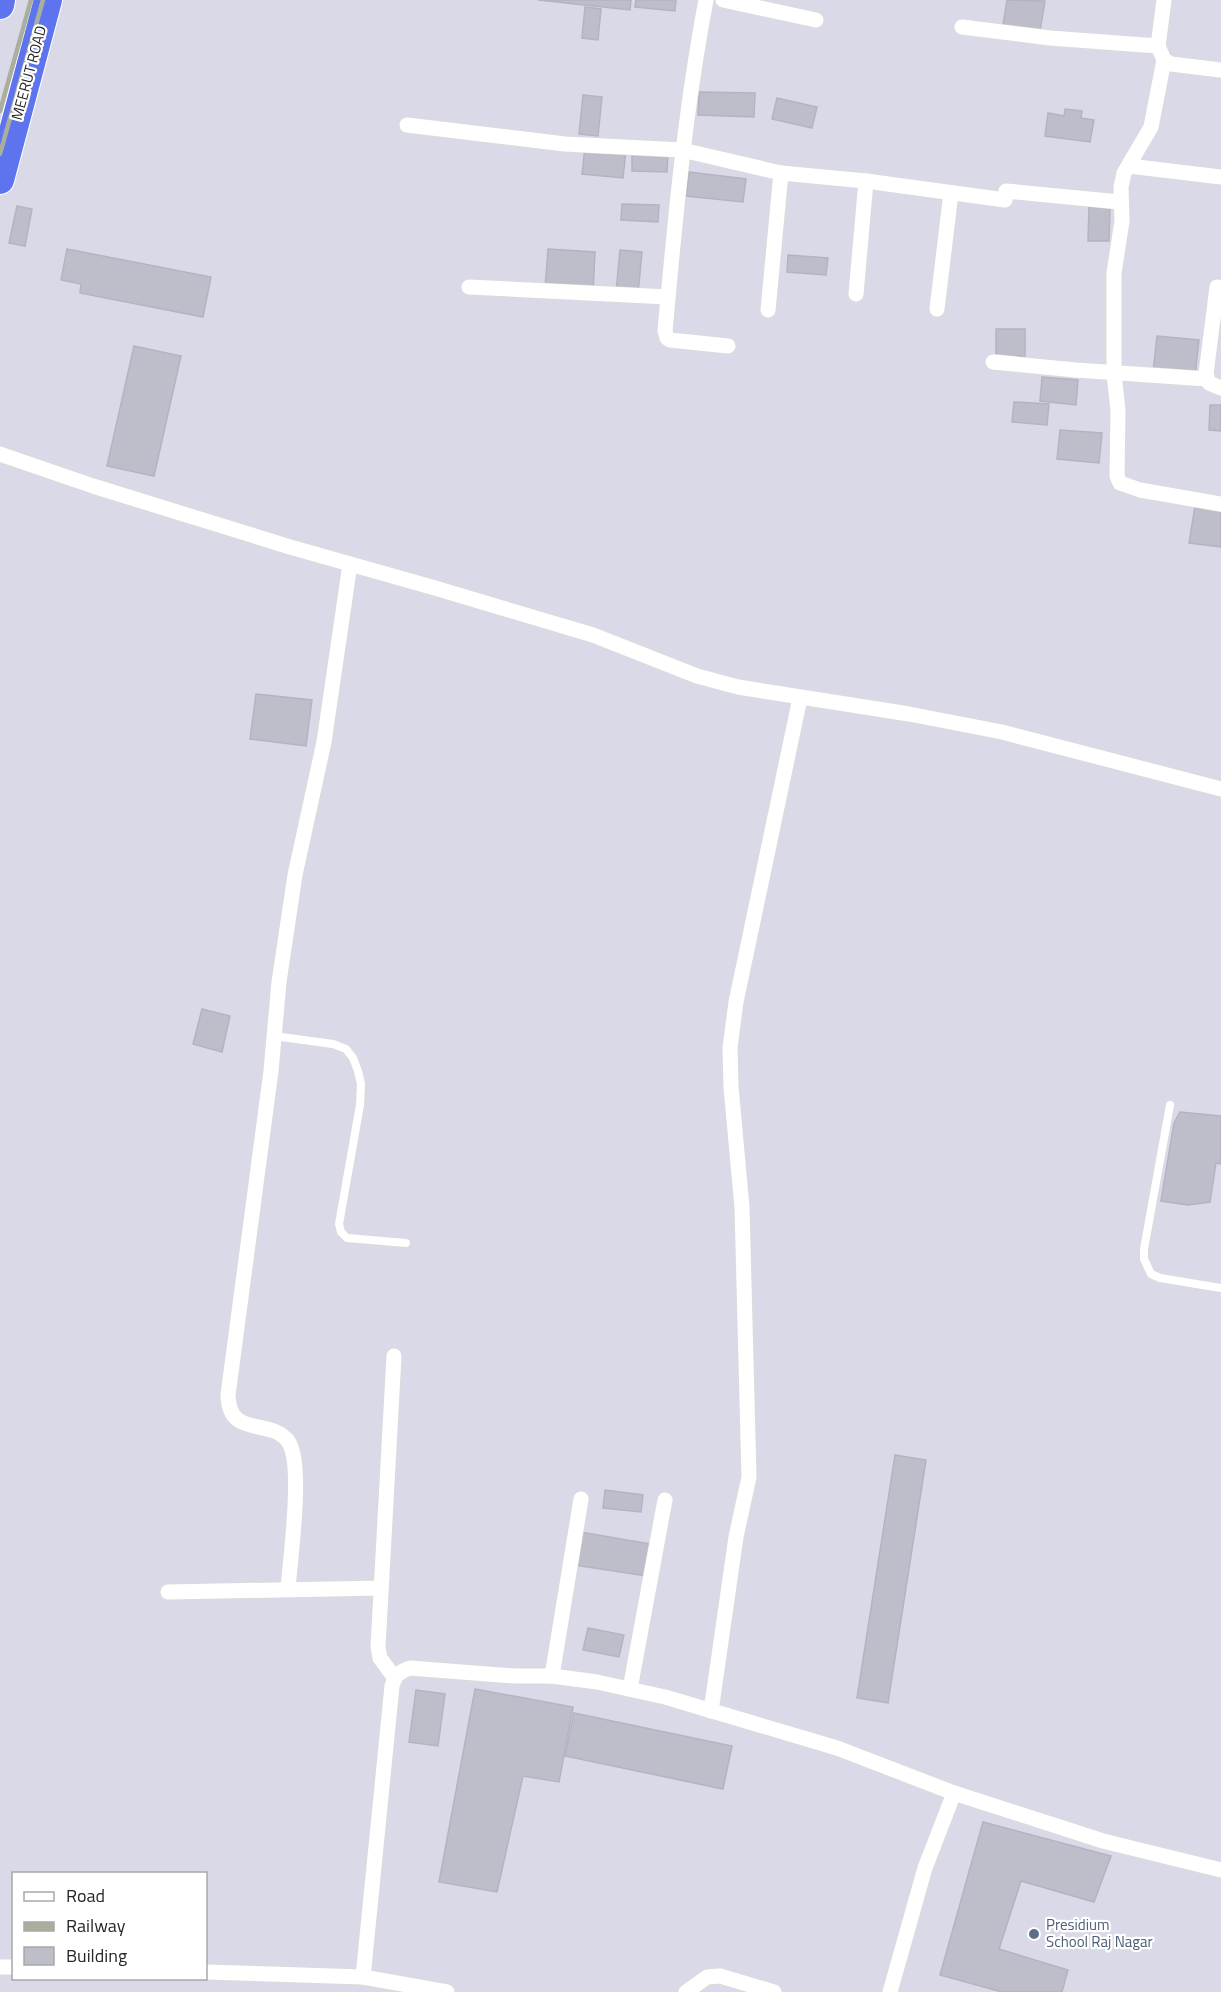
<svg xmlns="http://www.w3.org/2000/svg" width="1221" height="1992" font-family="'Titillium Web',sans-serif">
	<rect width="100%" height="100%" fill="#d9d9e8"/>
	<g fill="#bebeca" stroke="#b4b3c3" stroke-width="1.5">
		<polygon points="538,0 631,0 630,10"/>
		<polygon points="636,0 676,0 675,11 635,7"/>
		<polygon points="1007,0 1045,1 1040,31 1003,25"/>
		<polygon points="585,7 601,9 598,40 582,38"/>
		<polygon points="699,92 755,93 754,117 698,115"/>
		<polygon points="583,95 602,97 598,136 579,134"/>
		<polygon points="777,98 817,107 812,128 772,119"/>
		<polygon points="1065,109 1082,111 1081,118 1094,120 1090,142 1045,136 1048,113 1064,116"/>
		<polygon points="585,147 626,151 623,178 582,174"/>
		<polygon points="632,149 668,150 667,172 632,171"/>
		<polygon points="689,172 746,179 743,202 686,196"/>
		<polygon points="622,204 659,205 658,222 621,220"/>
		<polygon points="17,206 32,209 25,246 9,243"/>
		<polygon points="1089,207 1110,208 1109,241 1088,241"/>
		<polygon points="67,249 211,277 203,317 80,293 81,284 61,280"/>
		<polygon points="548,249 595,252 593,292 545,289"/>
		<polygon points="620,250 642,252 638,294 616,292"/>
		<polygon points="788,255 828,258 826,275 787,272"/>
		<polygon points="996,329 1025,329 1025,356 996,357"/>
		<polygon points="1157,336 1199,340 1195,376 1153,373"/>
		<polygon points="134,346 181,356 154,476 107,466"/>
		<polygon points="1042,377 1078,380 1076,405 1040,401"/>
		<polygon points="1014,402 1049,404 1047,425 1012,422"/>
		<polygon points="1210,405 1221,405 1221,431 1209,430"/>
		<polygon points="1060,430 1102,433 1099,463 1057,459"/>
		<polygon points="1195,506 1221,510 1221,547 1189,543"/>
		<polygon points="256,694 312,700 306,746 250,739"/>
		<polygon points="202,1009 230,1016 222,1052 193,1044"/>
		<polygon points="1180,1112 1221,1116 1221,1164 1216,1163 1210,1202 1188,1205 1161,1201 1174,1123"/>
		<polygon points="895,1455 926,1460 888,1703 857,1698"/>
		<polygon points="605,1490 643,1495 641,1512 603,1508"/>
		<polygon points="580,1532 651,1544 646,1576 575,1565"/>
		<polygon points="588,1628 624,1635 619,1657 583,1650"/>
		<polygon points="475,1689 573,1707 559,1782 523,1776 497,1892 439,1882"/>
		<polygon points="416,1690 445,1694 438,1746 409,1742"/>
		<polygon points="574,1713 732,1746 723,1789 565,1756"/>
		<polygon points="983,1822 1111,1856 1094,1902 1021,1881 999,1949 1068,1970 1062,1992 1002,1992 940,1975"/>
	</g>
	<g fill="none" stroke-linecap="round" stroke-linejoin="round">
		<defs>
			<g id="lane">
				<polyline points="274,1036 333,1044 346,1049 353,1058 358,1071 361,1084 360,1105 339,1224 341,1232 347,1238 406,1243"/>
				<polyline points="1170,1105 1144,1249 1144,1259 1151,1274 1160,1278 1221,1288"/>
			</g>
			<g id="street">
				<path d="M 706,0 C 685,110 675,220 665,331 L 667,338 L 670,340 L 728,346"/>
				<polyline points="723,0 816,20"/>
				<polyline points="1164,0 1158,46 1164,60 1171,64 1221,70"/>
				<polyline points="962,27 1050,38 1158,46"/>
				<polyline points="1164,60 1151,127 1124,173 1121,187 1122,221 1114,273 1114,373 1118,411 1117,476 1120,483 1140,490 1221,504"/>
				<polyline points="407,125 565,144 682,150 781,173 866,181 1005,200"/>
				<polyline points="1129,166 1221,177"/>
				<polyline points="1006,191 1120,202"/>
				<polyline points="469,287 668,297"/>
				<polyline points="1217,287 1206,374 1209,383 1221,388"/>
				<polyline points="856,294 866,181"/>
				<polyline points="937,309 951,193"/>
				<polyline points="768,310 781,173"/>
				<polyline points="993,362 1076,370 1207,379"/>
				<polyline points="0,454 93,486 290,547 435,588 593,635 697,676 738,687 909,714 1002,732 1221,789"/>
				<polyline points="394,1356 378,1647 380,1658 394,1677"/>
				<path d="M 288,1589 C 290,1559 304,1463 288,1441 C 269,1417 229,1439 228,1395 L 271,1071 L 279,982 L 295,875 L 324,742 L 350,564"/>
				<polyline points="168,1592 381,1588"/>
				<polyline points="552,1676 581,1499"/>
				<polyline points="630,1689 665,1500"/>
				<polyline points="711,1711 736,1537 749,1477 742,1207 731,1087 730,1048 736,1002 800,698"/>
				<polyline points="0,1967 14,1967"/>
				<polyline points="206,1972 363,1977 447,1992"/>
				<path d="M 363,1977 L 392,1686 C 395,1675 399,1672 410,1668 L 514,1676 L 552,1676 L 597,1682 L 665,1697 L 837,1748 L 954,1793 L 1103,1841 L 1221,1870"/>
				<polyline points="686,1992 707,1977 720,1976 774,1992"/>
				<polyline points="890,1992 925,1868 954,1793"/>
			</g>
			<g id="highway">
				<polyline points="0,5 1,0"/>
				<polyline points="0,180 48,0"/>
			</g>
		</defs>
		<use href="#lane" stroke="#dbdecf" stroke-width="9"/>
		<use href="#street" stroke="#dbdecf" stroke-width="16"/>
		<use href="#highway" stroke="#fff" stroke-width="30"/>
		<use href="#lane" stroke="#fff" stroke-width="8"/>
		<use href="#street" stroke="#fff" stroke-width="15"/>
		<use href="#highway" stroke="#5e74ee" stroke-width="28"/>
		<g stroke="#aaaf9d" stroke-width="4.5">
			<polyline points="0,111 31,0"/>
			<polyline points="0,154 43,0"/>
		</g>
	</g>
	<circle fill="#5c6f8a" stroke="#fff" stroke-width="2" cx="1034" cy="1934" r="6"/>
	<g text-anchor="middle" stroke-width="4.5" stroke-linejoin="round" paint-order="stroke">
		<g font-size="15" fill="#262626" stroke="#fff">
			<text transform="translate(29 73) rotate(-75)" y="5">MEERUT ROAD</text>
		</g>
		<g font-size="15" fill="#4e5e75" stroke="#fff" text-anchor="start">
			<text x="1046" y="1930">Presidium<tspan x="1046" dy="17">School Raj Nagar</tspan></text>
		</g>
	</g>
	<rect x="12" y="1872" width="195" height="108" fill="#ffffff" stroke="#a8a8a8" stroke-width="1.5"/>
	<rect x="24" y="1892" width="30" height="9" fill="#ffffff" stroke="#a8a8a8" stroke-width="1.5"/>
	<text x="66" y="1902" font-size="18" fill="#262626">Road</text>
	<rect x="24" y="1922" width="30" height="9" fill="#aaaf9d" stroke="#a8a8a8" stroke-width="1.5"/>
	<text x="66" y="1932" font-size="18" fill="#262626">Railway</text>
	<rect x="24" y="1947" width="30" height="18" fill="#bebeca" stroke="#a8a8a8" stroke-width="1.5"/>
	<text x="66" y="1962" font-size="18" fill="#262626">Building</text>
</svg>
